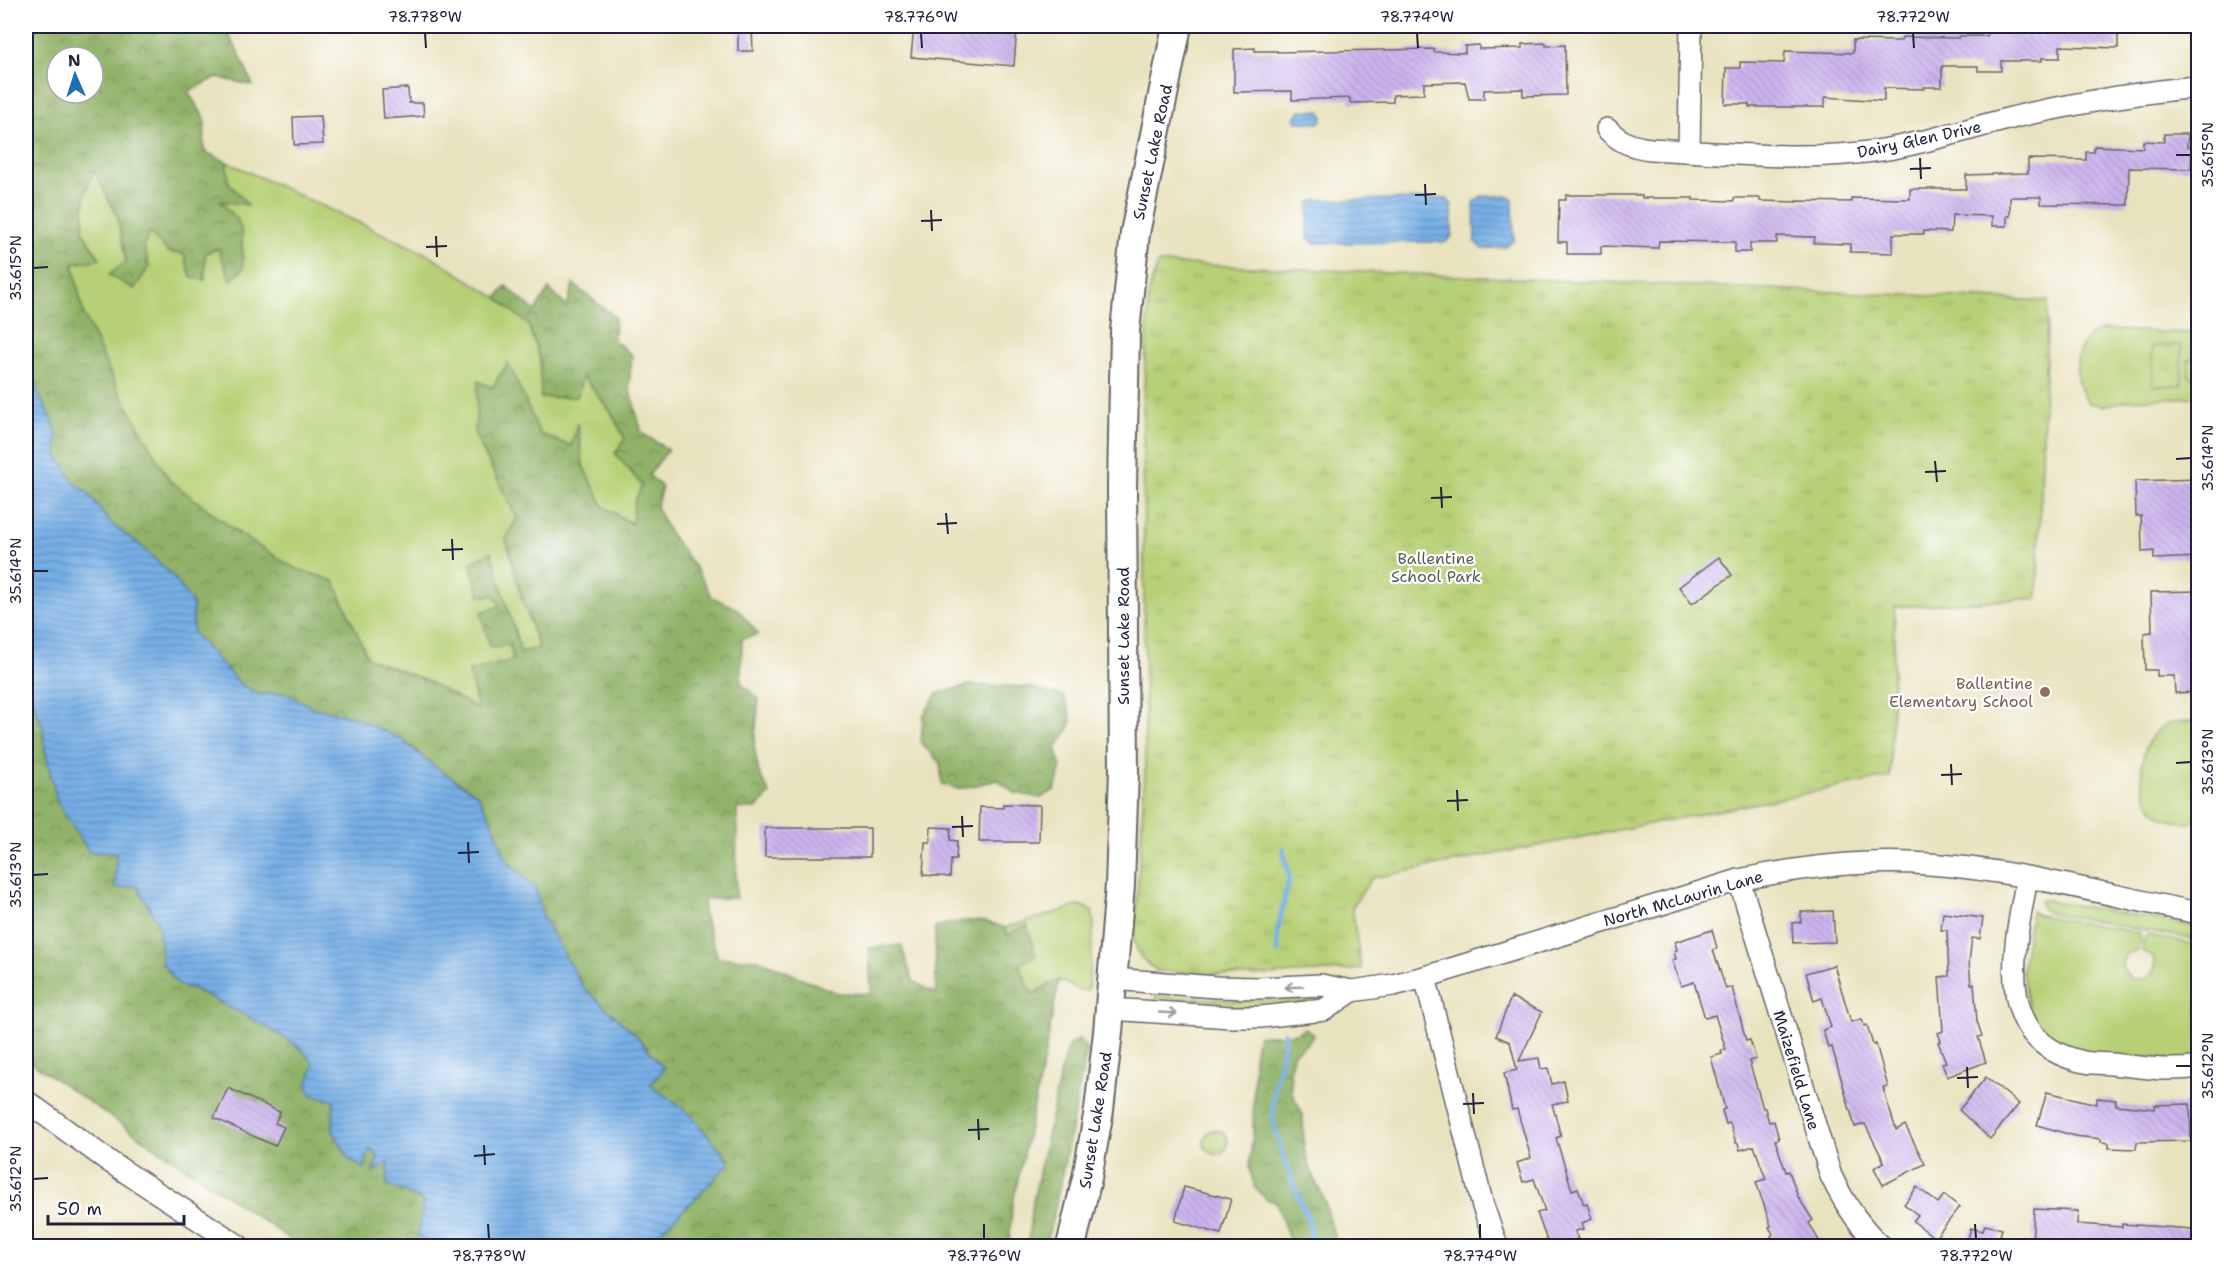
<svg xmlns="http://www.w3.org/2000/svg" width="2224" height="1272" font-family="'Shantell Sans',sans-serif">
	<defs>
		<pattern id="forest-crowns" width="20" height="18" patternUnits="userSpaceOnUse" patternTransform="scale(1.5)"><rect width="20" height="18" fill="#91b267"/><path d="M2 6a3 3 0 1 1 6 0M12 15a3 3 0 1 1 6 0" fill="none" stroke="#769056"/></pattern>
		<pattern id="park-tufts" width="24" height="20" patternUnits="userSpaceOnUse" patternTransform="scale(1.5)"><rect width="24" height="20" fill="#b7d076"/><path d="M3 7l-1-3M5 7V3M7 7l1-3M15 17l-1-3M17 17v-4M19 17l1-3" fill="none" stroke="#9db267"/></pattern>
		<pattern id="water-rules" width="6" height="5" patternUnits="userSpaceOnUse" patternTransform="scale(1.5)"><rect width="6" height="5" fill="#76afe6"/><path d="M0 2.5h6" fill="none" stroke="#608ebc"/></pattern>
		<pattern id="building-back-hatch" width="6" height="6" patternUnits="userSpaceOnUse" patternTransform="scale(1.5)"><rect width="6" height="6" fill="#ccb4ed"/><path d="M-1 5l2 2M0 0l6 6M5-1l2 2" fill="none" stroke="#af9acc"/></pattern>
	</defs>
	<rect width="100%" height="100%" fill="#fff"/>
	<filter id="ink" filterUnits="userSpaceOnUse"><feTurbulence type="fractalNoise" baseFrequency=".0167" numOctaves="2"/><feDisplacementMap in="SourceGraphic" scale="12" xChannelSelector="R" yChannelSelector="G"/><feConvolveMatrix kernelMatrix="1 2 1 2 8 2 1 2 1" color-interpolation-filters="sRGB"/></filter>
	<filter id="wash" filterUnits="userSpaceOnUse"><feTurbulence type="fractalNoise" baseFrequency=".008" numOctaves="4" result="noise"/><feDisplacementMap in="SourceGraphic" scale="24" xChannelSelector="R" yChannelSelector="G"/><feGaussianBlur stdDeviation="1.35" result="paint"/><feColorMatrix in="noise" values="0 0 0 0 0 0 0 0 0 0 0 0 0 0 0 0 0 1.4 0 .05"/><feComposite in="paint" operator="in"/></filter>
	<g filter="url(#wash)">
		<rect width="100%" height="100%" fill="#e9e2be"/>
		<g fill="#b7d076" stroke="#6c7958" stroke-width="1.5">
			<polygon points="227,162 431,256 497,298 528,324 540,359 541,398 582,375 611,412 625,439 615,453 642,485 634,503 633,524 604,507 583,466 578,425 571,446 540,434 508,363 492,388 479,382 475,435 517,518 506,538 521,595 539,649 521,652 491,553 494,595 501,606 513,660 478,710 429,682 368,658 334,581 292,567 244,537 169,480 117,388 83,312 73,264 100,259 83,232 85,194 94,170 118,218 127,262 110,274 149,267 144,246 149,232 168,252 184,254 191,276 205,280 205,253 219,249 231,280 237,219 219,200 247,205 228,182"/>
			<path d="M 2101,330 L 2198,333 L 2198,397 L 2129,400 L 2103,406 L 2089,403 C 2070,385 2072,338 2101,330 Z"/>
			<path d="M 2193,721 L 2198,723 L 2198,821 C 2188,822 2177,823 2167,819 C 2136,806 2134,750 2158,730 C 2167,721 2181,721 2193,721 Z"/>
			<polygon points="2045,900 2198,927 2198,940 2047,912 2043,910 2040,901"/>
			<polygon points="1080,905 1092,911 1094,924 1088,990 1079,990 1059,980 1032,994 1019,964 1027,925 1007,935 1005,928"/>
			<path d="M 2031,911 L 2038,915 L 2139,933 L 2141,936 L 2138,950 L 2126,954 C 2119,964 2122,973 2132,979 L 2145,979 C 2155,974 2157,966 2153,956 L 2142,951 L 2145,937 L 2148,935 L 2198,945 L 2198,1058 L 2187,1061 L 2082,1053 L 2071,1050 L 2046,1034 L 2030,1012 L 2022,972 Z"/>
			<polygon points="1158,996 1240,1001 1323,998 1325,1000 1276,1008 1237,1008 1155,1003 1155,997"/>
			<circle cx="1216" cy="1142" r="12"/>
		</g>
		<g fill="url(#forest-crowns)" stroke="#5a6a51" stroke-width="1.5" fill-rule="evenodd">
			<path d="M 26,26 L 306,26 L 246,26 L 227,33 L 239,53 L 253,86 L 217,77 L 188,92 L 205,119 L 204,151 L 227,162 L 228,182 L 248,205 L 220,201 L 237,219 L 242,233 L 243,269 L 231,281 L 218,249 L 205,253 L 205,280 L 191,277 L 184,254 L 168,252 L 149,232 L 144,246 L 149,267 L 134,289 L 109,275 L 126,262 L 118,218 L 94,171 L 85,194 L 83,232 L 100,259 L 73,264 L 83,312 L 117,388 L 169,480 L 244,537 L 292,567 L 334,581 L 368,658 L 429,682 L 478,709 L 469,671 L 513,660 L 510,645 L 490,647 L 481,612 L 500,606 L 494,595 L 480,596 L 470,563 L 491,552 L 521,652 L 539,648 L 521,595 L 506,538 L 517,518 L 475,435 L 478,381 L 492,388 L 508,362 L 540,434 L 571,446 L 577,423 L 583,466 L 604,507 L 632,524 L 634,503 L 642,485 L 615,453 L 625,439 L 611,412 L 583,376 L 577,397 L 541,398 L 540,359 L 528,324 L 497,298 L 506,286 L 535,311 L 549,289 L 567,307 L 573,284 L 615,317 L 614,340 L 632,355 L 629,387 L 642,433 L 668,450 L 649,475 L 662,487 L 656,507 L 670,534 L 697,570 L 712,597 L 738,609 L 758,634 L 742,639 L 741,683 L 759,699 L 754,746 L 759,773 L 770,794 L 756,809 L 737,808 L 736,898 L 704,899 L 703,912 L 718,958 L 757,959 L 837,993 L 871,994 L 869,948 L 901,945 L 913,981 L 936,994 L 935,927 C 961,920 979,917 1005,928 L 1007,935 L 1027,925 L 1036,956 L 1019,964 L 1032,994 L 1059,980 L 1044,1059 L 1012,1207 L 1009,1246 L 645,1246 L 701,1193 L 730,1161 L 690,1114 L 650,1085 L 663,1069 L 638,1037 L 583,987 L 544,920 L 536,890 L 507,861 L 491,820 L 435,767 L 401,739 L 351,716 L 314,708 L 284,693 L 261,695 L 241,685 L 193,633 L 193,604 L 140,545 L 110,523 L 88,493 L 76,484 L 57,456 L 57,434 L 52,421 L 39,395 L 26,356 ZM 57,57 L 93,57 L 93,93 L 57,93 Z"/>
			<path d="M 26,684 L 43,727 L 45,750 L 57,801 L 116,853 L 115,888 L 137,886 L 158,923 L 162,963 L 178,985 C 206,990 300,1040 314,1064 L 312,1095 L 334,1100 L 333,1130 L 349,1159 L 364,1168 L 370,1149 L 378,1156 L 373,1172 L 389,1161 L 387,1184 L 423,1201 L 418,1235 L 431,1246 L 300,1246 L 26,1059 Z"/>
			<path d="M 969,685 L 1028,687 L 1063,696 C 1076,721 1073,726 1056,747 L 1061,767 L 1055,790 L 1041,798 L 1015,793 L 998,780 L 958,789 L 942,784 L 940,763 L 921,743 L 923,716 L 937,694 Z"/>
			<path d="M 1305,1028 L 1314,1035 L 1307,1044 L 1293,1054 L 1290,1071 L 1292,1093 L 1303,1115 L 1304,1149 L 1311,1172 L 1324,1199 L 1337,1246 L 1291,1246 L 1276,1201 L 1267,1200 L 1255,1188 L 1249,1167 L 1253,1133 L 1254,1057 L 1258,1036 C 1278,1032 1287,1040 1305,1028 Z"/>
			<polygon points="1079,1039 1087,1050 1055,1209 1045,1246 1028,1246 1031,1210 1063,1062 1069,1045"/>
		</g>
		<g fill="url(#park-tufts)" stroke="#6c7958" stroke-width="1.5">
			<polygon points="1158,263 2048,301 2037,598 1895,607 1890,777 1372,878 1352,907 1361,969 1249,976 1157,971 1140,957 1134,941 1145,776 1143,404 1149,291"/>
			<polygon points="2181,345 2182,385 2153,386 2152,346"/>
			<polygon points="2198,355 2198,379 2191,378 2189,375 2188,361"/>
		</g>
		<g fill="url(#water-rules)" stroke="#4c6890" stroke-width="1.5">
			<polygon points="1300,110 1320,111 1323,116 1321,121 1318,123 1297,122 1295,118"/>
			<polygon points="1481,196 1507,196 1513,200 1514,240 1505,247 1482,249 1475,242 1474,203"/>
			<polygon points="1447,199 1452,205 1452,236 1446,242 1314,243 1308,238 1309,203 1317,200"/>
			<polygon points="26,356 39,395 52,421 57,434 57,456 76,484 88,493 110,523 140,545 173,576 193,604 193,633 241,685 261,695 284,693 314,708 351,716 401,739 435,767 477,794 491,819 507,861 536,890 544,920 583,987 638,1037 664,1069 650,1085 690,1114 730,1162 701,1193 645,1246 431,1246 418,1236 423,1201 387,1184 389,1162 373,1173 378,1156 370,1149 364,1168 349,1159 333,1130 334,1100 312,1095 307,1087 314,1064 300,1047 265,1026 193,988 178,985 162,963 158,923 137,886 115,888 116,853 89,852 57,801 45,750 43,727 26,684"/>
		</g>
		<g fill="none" stroke-linecap="round" stroke-linejoin="round">
			<g stroke="#76afe6" stroke-width="5">
				<polyline points="26,47 36,26"/>
				<polyline points="1278,952 1277,934 1289,878 1283,848"/>
				<polyline points="1284,1032 1284,1043 1273,1096 1273,1120 1287,1168 1309,1222 1313,1246"/>
			</g>
		</g>
		<g id="blocks">
			<g fill="url(#building-back-hatch)">
				<polygon points="914,26 1017,26 1014,66 911,57"/>
				<polygon points="1987,26 2118,26 2118,48 2060,46 2060,58 2042,58 2042,61 2001,61 2001,71 1978,71 1978,66 1942,66 1942,87 1924,87 1924,89 1884,88 1884,101 1825,97 1825,107 1749,107 1749,104 1725,104 1726,68 1740,68 1740,62 1784,63 1785,51 1853,53 1853,40 1901,41 1902,37 1959,38 1959,36 1987,36"/>
				<polygon points="752,29 753,51 738,51 738,30"/>
				<polygon points="1546,43 1546,46 1565,45 1566,95 1523,96 1523,89 1484,90 1484,99 1469,99 1465,82 1424,83 1424,94 1393,95 1393,102 1350,103 1350,98 1292,100 1292,91 1234,92 1234,49 1255,48 1255,51 1277,51 1277,52 1434,49 1434,52 1465,53 1465,46 1479,45 1479,49 1522,48 1522,44"/>
				<polygon points="408,88 409,103 423,103 424,116 384,119 382,90"/>
				<polygon points="321,116 323,144 294,145 293,117"/>
				<polygon points="2164,134 2188,134 2187,147 2192,147 2191,169 2129,168 2128,205 2041,204 2041,197 2010,197 2010,216 2007,216 2007,226 1992,226 1992,216 1952,215 1951,232 1924,231 1924,234 1893,234 1893,253 1850,252 1850,244 1814,243 1815,237 1777,236 1777,243 1750,243 1750,252 1735,252 1735,242 1659,241 1658,248 1601,246 1601,254 1567,254 1567,242 1558,242 1559,200 1566,200 1566,195 1642,195 1642,198 1693,198 1693,200 1734,201 1734,198 1760,198 1760,201 1797,202 1797,201 1851,202 1851,198 1910,199 1910,189 1966,189 1966,175 2028,173 2028,159 2086,160 2086,152 2094,152 2094,146 2143,148 2143,141 2164,142"/>
				<polygon points="2199,479 2199,557 2154,559 2154,551 2142,552 2141,516 2136,516 2135,481"/>
				<polygon points="1719,557 1732,575 1692,604 1679,587"/>
				<polygon points="2199,591 2199,692 2175,693 2174,676 2157,676 2157,670 2145,670 2144,633 2152,632 2151,592"/>
				<polygon points="1003,804 1040,805 1039,842 979,842 980,807 1003,808"/>
				<polygon points="931,827 951,828 950,840 957,841 956,860 951,860 950,877 923,875 925,842 930,842"/>
				<rect x="765" y="828" width="105" height="29"/>
				<polygon points="1833,911 1835,942 1793,943 1792,923 1801,922 1801,912"/>
				<polygon points="1943,913 1983,918 1980,939 1972,938 1969,962 1971,984 1974,984 1977,1021 1982,1036 1978,1037 1986,1062 1947,1077 1942,1063 1946,1062 1938,1042 1941,1041 1938,1033 1943,1031 1939,977 1949,976 1947,930 1941,930"/>
				<polygon points="1712,930 1717,948 1713,950 1726,989 1732,987 1746,1041 1750,1040 1756,1059 1749,1061 1763,1108 1765,1108 1769,1122 1774,1121 1779,1139 1775,1140 1786,1172 1789,1171 1798,1197 1813,1220 1809,1223 1822,1246 1777,1246 1771,1236 1773,1234 1769,1227 1771,1226 1756,1182 1766,1179 1754,1146 1740,1150 1738,1143 1736,1143 1730,1123 1726,1124 1722,1110 1725,1109 1711,1057 1722,1054 1721,1051 1726,1050 1715,1015 1705,1018 1694,982 1681,986 1672,960 1676,959 1674,951 1677,950 1675,942"/>
				<polygon points="1834,965 1851,1022 1862,1019 1864,1026 1867,1025 1873,1045 1876,1044 1888,1087 1883,1088 1896,1130 1905,1125 1925,1164 1883,1185 1874,1168 1884,1162 1865,1124 1855,1127 1832,1047 1828,1048 1823,1030 1831,1027 1822,998 1814,1001 1806,973"/>
				<polygon points="1511,997 1542,1012 1519,1061 1539,1058 1541,1069 1548,1068 1552,1084 1564,1081 1568,1101 1552,1104 1561,1136 1556,1138 1572,1190 1578,1188 1584,1205 1587,1204 1592,1219 1582,1223 1584,1229 1575,1231 1578,1239 1554,1246 1549,1246 1537,1213 1545,1211 1534,1179 1523,1182 1517,1163 1531,1158 1517,1109 1512,1110 1504,1073 1517,1070 1510,1042 1496,1036"/>
				<polygon points="1986,1077 2019,1104 1990,1139 1959,1110"/>
				<polygon points="228,1088 280,1112 275,1123 284,1127 275,1146 214,1118"/>
				<polygon points="2047,1092 2097,1104 2097,1098 2116,1100 2116,1105 2155,1109 2155,1105 2190,1104 2191,1141 2137,1142 2136,1149 2109,1148 2109,1143 2101,1142 2101,1139 2075,1136 2037,1125"/>
				<polygon points="1184,1187 1231,1199 1221,1234 1175,1221"/>
				<polygon points="1917,1187 1938,1203 1944,1195 1960,1207 1935,1238 1913,1221 1918,1215 1904,1204"/>
				<polygon points="2034,1209 2078,1211 2077,1224 2122,1227 2122,1224 2193,1229 2191,1246 2032,1246"/>
				<polygon points="1985,1225 2002,1229 1997,1246 1966,1246 1971,1228 1983,1231"/>
			</g>
		</g>
	</g>
	<g filter="url(#ink)">
		<use href="#blocks" fill-opacity="0" stroke="#686569" stroke-width="1.5"/>
		<g fill="none" stroke-linecap="round" stroke-linejoin="round">
			<defs>
				<g id="minor">
					<path d="M 1607,129 C 1620,142 1632,147 1651,149 C 1727,153 1806,162 1882,150 C 1932,142 1979,125 2028,114 C 2084,102 2141,92 2198,87"/>
					<polyline points="1689,151 1691,26"/>
					<path d="M 2027,878 C 2015,945 1990,1039 2080,1061 C 2090,1064 2101,1063 2112,1064 C 2141,1067 2170,1072 2198,1067"/>
					<path d="M 1739,880 L 1831,1176 C 1844,1203 1859,1226 1881,1246"/>
					<polyline points="1425,977 1483,1206 1497,1246"/>
					<path d="M 1112,979 L 1216,987 L 1258,988 L 1321,985 L 1352,991 L 1393,985 L 1425,977 L 1739,880 C 1801,867 1866,859 1929,864 C 2018,870 2111,896 2198,913"/>
					<polyline points="1110,1009 1231,1017 1261,1017 1324,1010 1352,991"/>
					<polyline points="26,1101 110,1162 239,1246"/>
				</g>
				<polyline id="secondary" points="1071,1246 1087,1178 1099,1110 1108,1032 1120,885 1124,771 1122,487 1125,331 1135,233 1177,26"/>
			</defs>
			<use href="#minor" stroke="#686569" stroke-width="24"/>
			<use href="#secondary" stroke="#686569" stroke-width="32"/>
			<use href="#minor" stroke="#fff" stroke-width="21"/>
			<use href="#secondary" stroke="#fff" stroke-width="28"/>
		</g>
		<defs><path id="oneway-shaft" d="M-6 0H5M1.5-3L5.5 0L1.5 3" fill="none" stroke-width="1.6" stroke-linecap="round" stroke-linejoin="round" transform="scale(1.5)"/></defs>
		<g stroke="#9c9ca7">
			<use href="#oneway-shaft" transform="translate(1294 987) rotate(177)"/>
			<use href="#oneway-shaft" transform="translate(1168 1013) rotate(3)"/>
		</g>
	</g>
	<path fill="none" stroke="#22223b" stroke-width="2" d="M 425,33 L 426,48M 921,33 L 922,48M 1417,33 L 1418,48M 1913,33 L 1914,48M 2176,155 L 2191,155M 1920,158 L 1921,179M 1910,169 L 1931,168M 1425,184 L 1426,205M 1415,195 L 1436,194M 931,210 L 932,231M 921,221 L 942,220M 436,236 L 437,257M 426,247 L 447,246M 33,268 L 48,267M 2176,459 L 2191,458M 1935,461 L 1937,482M 1925,472 L 1946,471M 1441,487 L 1442,508M 1431,498 L 1452,497M 946,513 L 948,534M 937,524 L 957,523M 452,539 L 453,560M 442,550 L 463,549M 33,571 L 48,571M 2176,763 L 2191,762M 1951,764 L 1952,785M 1941,775 L 1962,774M 1457,790 L 1458,811M 1447,801 L 1468,800M 962,816 L 963,837M 952,827 L 973,826M 468,842 L 469,863M 458,853 L 479,852M 33,875 L 48,874M 2176,1066 L 2191,1066M 1967,1067 L 1968,1088M 1957,1078 L 1978,1077M 1473,1093 L 1474,1114M 1463,1104 L 1484,1103M 978,1119 L 979,1140M 968,1130 L 989,1129M 484,1145 L 485,1165M 474,1156 L 495,1154M 33,1179 L 48,1178M 488,1224 L 489,1239M 984,1224 L 984,1239M 1480,1224 L 1480,1239M 1975,1224 L 1976,1239"/>
	<circle fill="#8d6e63" stroke="#fff" stroke-width="2" cx="2045" cy="692" r="6"/>
	<g text-anchor="middle" stroke-width="4.5" stroke-linejoin="round" paint-order="stroke">
		<g font-size="16" fill="#22223b" stroke="#fff">
			<text transform="translate(1919 139) rotate(-12)" y="6">Dairy Glen Drive</text>
			<text transform="translate(1152 152) rotate(-78)" y="6">Sunset Lake Road</text>
			<text transform="translate(1123 636) rotate(-90)" y="6">Sunset Lake Road</text>
			<text transform="translate(1683 898) rotate(-16)" y="6">North McLaurin Lane</text>
			<text transform="translate(1797 1070) rotate(73)" y="6">Maizefield Lane</text>
			<text transform="translate(1095 1120) rotate(-81)" y="6">Sunset Lake Road</text>
		</g>
		<g font-size="16" fill="#565f50" stroke="#fff">
			<text x="1436" y="564">Ballentine<tspan x="1436" dy="18">School Park</tspan></text>
		</g>
		<g font-size="16" fill="#785e54" stroke="#fff" text-anchor="end">
			<text x="2033" y="689">Ballentine<tspan x="2033" dy="18">Elementary School</tspan></text>
		</g>
	</g>
	<rect width="2224" height="1272" fill="none" stroke="#fff" stroke-width="66"/>
	<g transform="translate(75 75) rotate(357)"><circle r="28" fill="#ffffff" stroke="#a7a7b1" stroke-width="1.5"/>
	<path d="M0-4.5L10 22L0 15L-10 22Z" fill="#1f6fb2"/>
	<text y="-9" font-size="16" font-weight="bold" text-anchor="middle" fill="#22223b">N</text>
	</g>
	<path d="M48 1215v9h136v-9" fill="none" stroke="#22223b" stroke-width="3"/>
	<text x="57" y="1215" font-size="18" fill="#22223b" stroke="#ffffff" stroke-width="4.5" paint-order="stroke">50 m</text>
	<rect x="33" y="33" width="2158" height="1206" fill="none" stroke="#22223b" stroke-width="2"/>
	<g font-size="15" text-anchor="middle" fill="#22223b">
		<text x="425" y="22">78.778°W</text>
		<text x="921" y="22">78.776°W</text>
		<text x="1417" y="22">78.774°W</text>
		<text x="1913" y="22">78.772°W</text>
		<text transform="translate(2208 155) rotate(-90)" y="5">35.615°N</text>
		<text transform="translate(16 268) rotate(-90)" y="5">35.615°N</text>
		<text transform="translate(2208 458) rotate(-90)" y="5">35.614°N</text>
		<text transform="translate(16 571) rotate(-90)" y="5">35.614°N</text>
		<text transform="translate(2208 762) rotate(-90)" y="5">35.613°N</text>
		<text transform="translate(16 875) rotate(-90)" y="5">35.613°N</text>
		<text transform="translate(2208 1066) rotate(-90)" y="5">35.612°N</text>
		<text transform="translate(16 1179) rotate(-90)" y="5">35.612°N</text>
		<text x="489" y="1261">78.778°W</text>
		<text x="984" y="1261">78.776°W</text>
		<text x="1480" y="1261">78.774°W</text>
		<text x="1976" y="1261">78.772°W</text>
	</g>
</svg>
